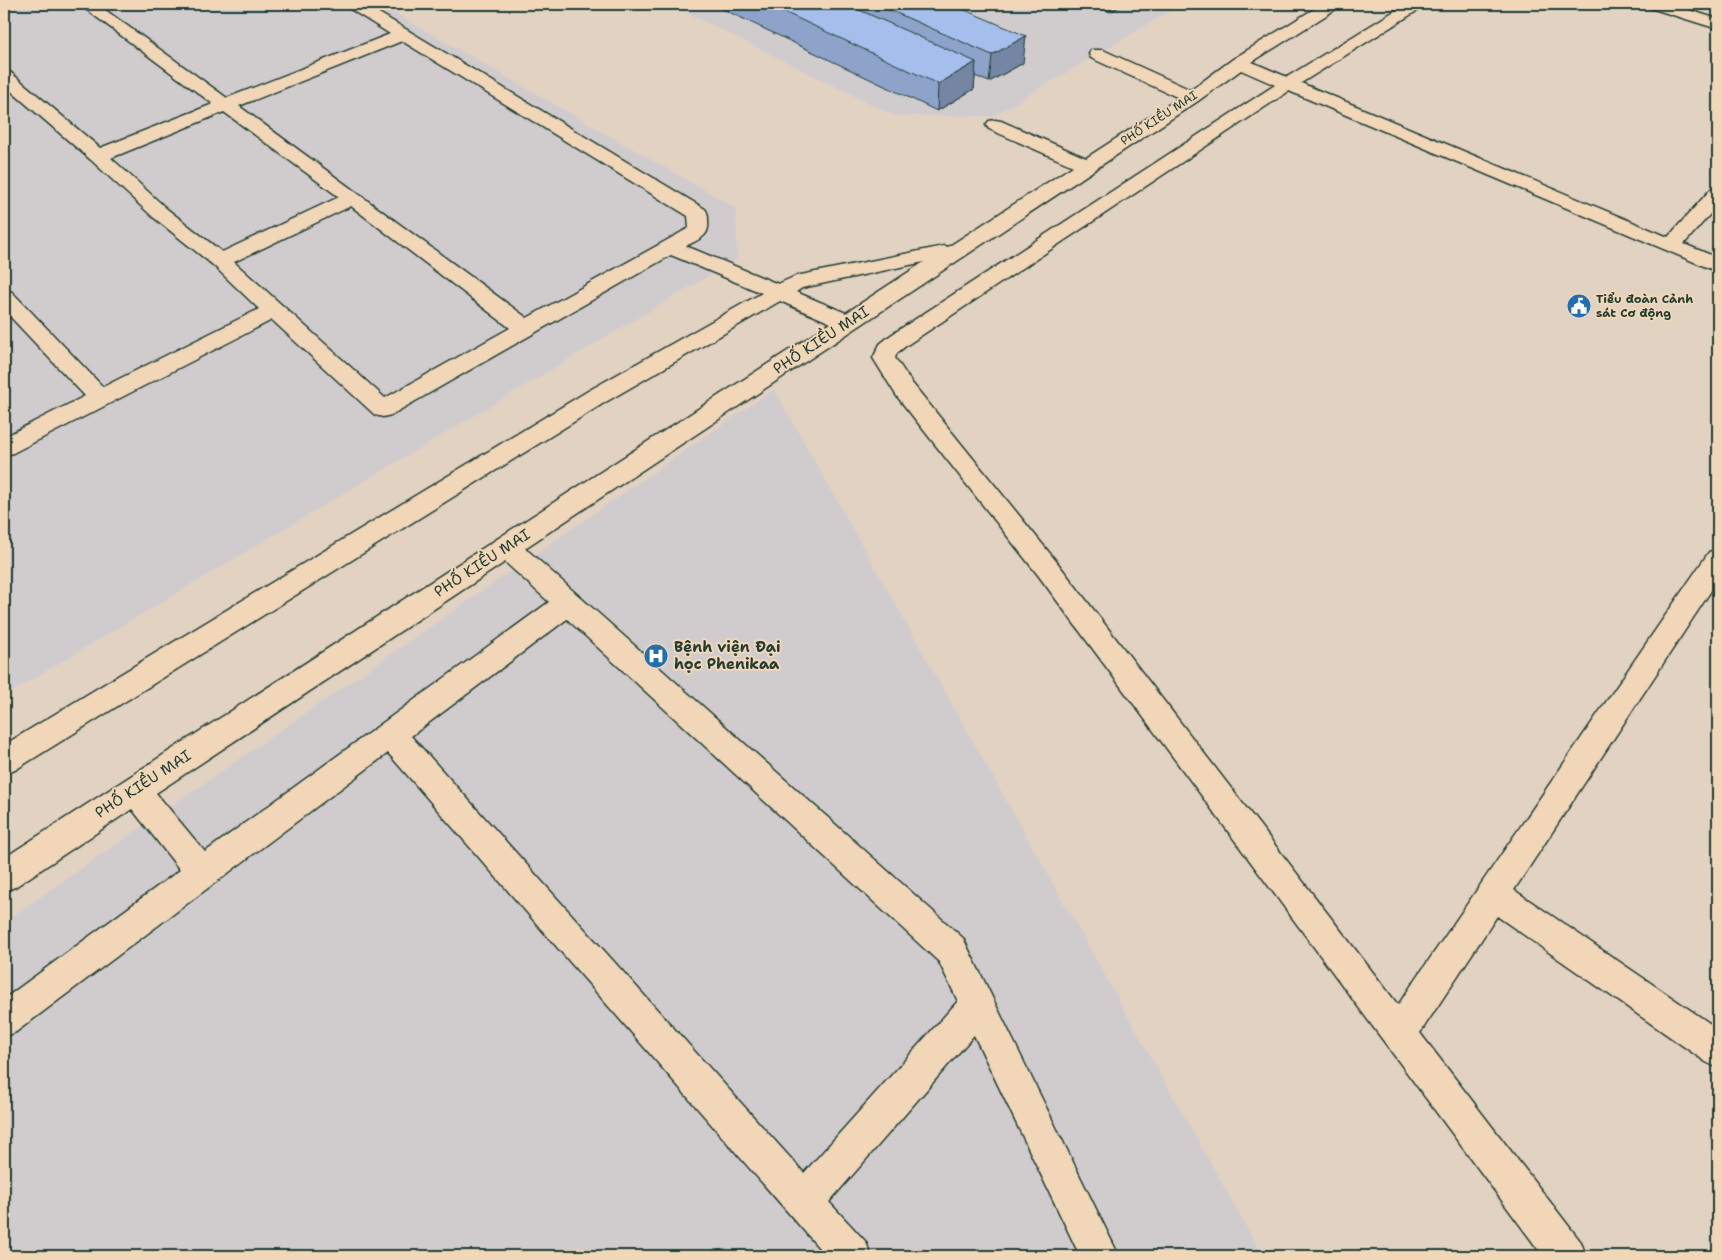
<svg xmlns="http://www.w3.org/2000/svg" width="1722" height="1260" font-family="'Shantell Sans',sans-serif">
	<rect width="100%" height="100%" fill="#e2d2c2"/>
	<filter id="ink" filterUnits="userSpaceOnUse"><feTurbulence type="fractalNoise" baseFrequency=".02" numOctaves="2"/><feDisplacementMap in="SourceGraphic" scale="10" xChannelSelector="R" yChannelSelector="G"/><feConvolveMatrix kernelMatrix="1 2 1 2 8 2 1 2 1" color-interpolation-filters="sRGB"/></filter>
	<g filter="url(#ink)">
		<g fill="#d0ccce">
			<polygon points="4,4 379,4 736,208 737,259 4,696"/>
			<polygon points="669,4 1182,4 993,116 895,116"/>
			<polygon points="774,389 1263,1256 4,1256 4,922"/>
		</g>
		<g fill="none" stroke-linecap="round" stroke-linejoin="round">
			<defs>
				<g id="minor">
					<path d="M 79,4 L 97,4 L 227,98 L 390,34 L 347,7 L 345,4 L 364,4 L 705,209 C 708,213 708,216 708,221 C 710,237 699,239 686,246 L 778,284 L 796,276 L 944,246 L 948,247 L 1073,166 L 989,129 L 986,125 L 989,121 L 995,120 L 1001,121 L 1086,158 L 1179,98 L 1091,58 L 1089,54 L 1091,50 L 1103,50 L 1191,90 L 1233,59 L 1322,4 L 1341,4 L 1339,7 L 1252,62 L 1287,77 L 1406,4 L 1425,4 L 1423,7 L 1301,83 L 1668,237 L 1711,189 L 1718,187 L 1718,205 L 1684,244 L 1718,258 L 1718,272 L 1289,91 L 907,345 L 897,353 L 895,358 L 912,383 L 1056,561 L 1398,1005 L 1709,552 L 1718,549 L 1718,580 L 1514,890 L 1718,1029 L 1718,1068 L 1706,1062 L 1497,916 L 1420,1033 L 1581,1242 L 1586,1256 L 1543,1256 L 1038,575 L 896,395 L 873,358 L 880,344 L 891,335 L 1275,85 L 1241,70 L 1198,101 L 525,548 L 963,938 L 1119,1256 L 1080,1256 L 974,1035 L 829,1202 L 866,1242 L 871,1256 L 826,1256 L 388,753 L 16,1032 L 4,1037 L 4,999 L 180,870 L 132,809 L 15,887 L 4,891 L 4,858 L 831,323 L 780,301 L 604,403 L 15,770 L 4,774 L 4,745 L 588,391 L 762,293 L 671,255 L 391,415 L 383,417 L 375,415 L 272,320 L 13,453 L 4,456 L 4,437 L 85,396 L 4,310 L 4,290 L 12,292 L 103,387 L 259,309 L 213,265 L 153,217 L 91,160 L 4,85 L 4,71 L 10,72 L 100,148 L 213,104 ZM 402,41 L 688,216 L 689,228 L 527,318 L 239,106 ZM 224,112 L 339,197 L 222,252 L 167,209 L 111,158 ZM 351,206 L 510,328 L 385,398 L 234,262 ZM 924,262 L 846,313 L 796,292 L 802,288 ZM 505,562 L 549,602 L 205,852 L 156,793 ZM 567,619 L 939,962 L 958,1001 L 804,1173 L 411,736 Z"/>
					<polygon points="1645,4 1669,4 1718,19 1718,29 1647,7"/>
				</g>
			</defs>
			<use href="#minor" stroke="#1f3d34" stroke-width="3"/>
			<use href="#minor" fill="#f1d7b8" fill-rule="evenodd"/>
		</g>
		<g fill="#8ea3ca" stroke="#1f3d34">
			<polygon points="712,4 952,4 1023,63 989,82 975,76 974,89 937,111"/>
			<polygon points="1090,4 1124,4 1110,12"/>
		</g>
		<g fill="#7485a4" stroke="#1f3d34">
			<polygon points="1111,4 1124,4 1110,12"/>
			<polygon points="1026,36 1023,63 989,82 992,55"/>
			<polygon points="976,62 974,89 937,111 938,84"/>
		</g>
		<g fill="#a5beeb" stroke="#1f3d34">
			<polygon points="767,4 846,4 976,62 938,84"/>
			<polygon points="876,4 951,4 1026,36 992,55"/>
		</g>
	</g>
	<defs>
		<symbol id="civic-disc" viewBox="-11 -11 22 22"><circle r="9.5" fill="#1f6fb2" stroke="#f1d7b8"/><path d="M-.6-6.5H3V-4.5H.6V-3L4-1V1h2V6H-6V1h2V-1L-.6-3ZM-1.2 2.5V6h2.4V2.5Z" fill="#fff"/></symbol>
		<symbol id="hospital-disc" viewBox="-11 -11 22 22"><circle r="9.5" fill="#1f6fb2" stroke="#f1d7b8"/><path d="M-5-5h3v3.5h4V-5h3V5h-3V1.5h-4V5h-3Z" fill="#fff"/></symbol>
	</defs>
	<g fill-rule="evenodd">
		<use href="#civic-disc" x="1565" y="292" width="28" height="28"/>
		<use href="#hospital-disc" x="642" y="642" width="28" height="28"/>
	</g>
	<g text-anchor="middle" stroke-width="4" stroke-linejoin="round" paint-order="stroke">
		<g font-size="12" fill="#1f3d34" stroke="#f1d7b8">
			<text transform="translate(1159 118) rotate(-33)" y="4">PHỐ KIỀU MAI</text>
		</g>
		<g font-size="12" font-weight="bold" fill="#1f3d34" stroke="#f1d7b8" text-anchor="start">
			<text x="1596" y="303">Tiểu đoàn Cảnh<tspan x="1596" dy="14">sát Cơ động</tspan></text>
		</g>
		<g font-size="15" fill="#1f3d34" stroke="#f1d7b8">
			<text transform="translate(821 340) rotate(-33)" y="5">PHỐ KIỀU MAI</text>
			<text transform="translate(482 563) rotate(-33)" y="5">PHỐ KIỀU MAI</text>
			<text transform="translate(143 784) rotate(-33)" y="5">PHỐ KIỀU MAI</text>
		</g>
		<g font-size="15" font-weight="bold" fill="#1f3d34" stroke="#f1d7b8" text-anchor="start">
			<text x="674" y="652">Bệnh viện Đại<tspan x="674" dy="17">học Phenikaa</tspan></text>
		</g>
	</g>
	<rect width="1722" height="1260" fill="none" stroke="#f1d7b8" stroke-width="20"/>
	<rect x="10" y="10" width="1702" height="1240" fill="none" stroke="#1f3d34" stroke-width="2" filter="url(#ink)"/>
</svg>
